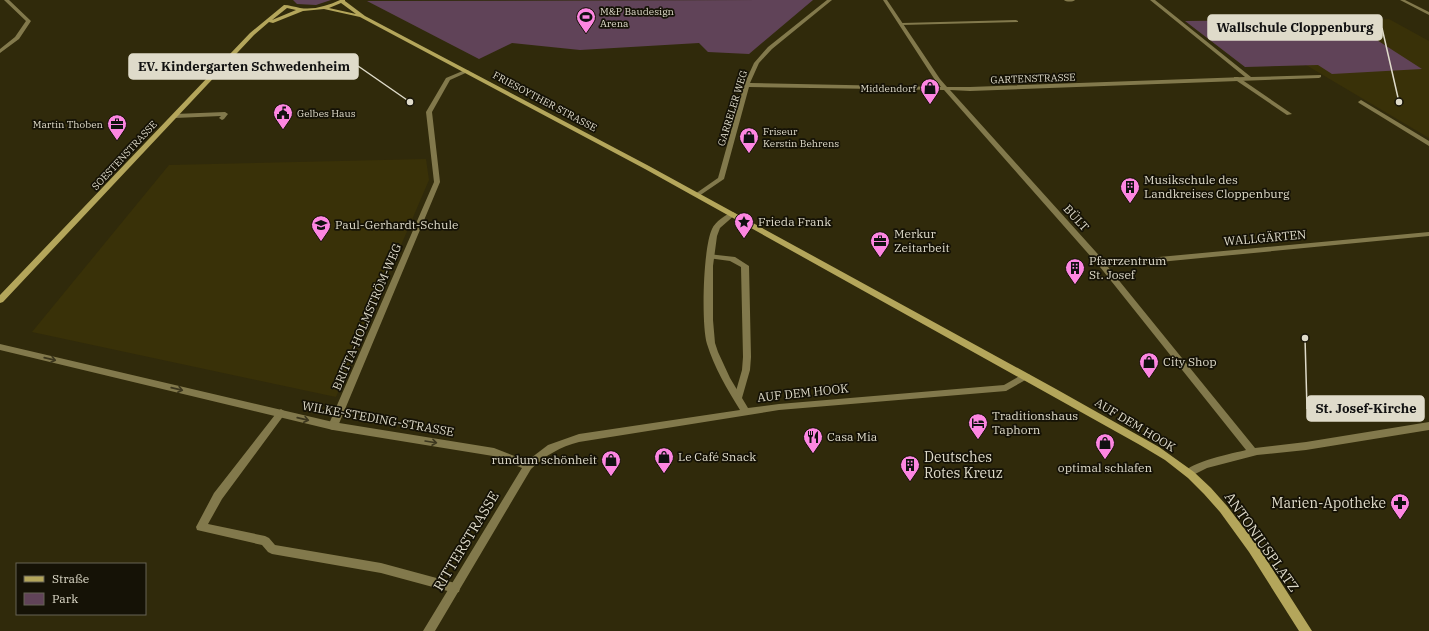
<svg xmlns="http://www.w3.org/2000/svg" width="1429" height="631" font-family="'IBM Plex Serif',serif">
	<rect width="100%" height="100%" fill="#302a0b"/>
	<g fill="#393108">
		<polygon points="1340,19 1343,21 1389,19 1429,41 1429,138 1306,65 1245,67 1185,21"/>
		<polygon points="426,159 429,180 336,397 32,332 169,165"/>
	</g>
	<g fill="#604358">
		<polygon points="293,0 331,0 316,5 297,4"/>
		<polygon points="813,0 749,54 708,52 699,43 580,50 512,43 479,59 367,1"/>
		<polygon points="1340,19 1348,24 1335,25 1348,33 1366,33 1422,69 1332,74 1318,65 1245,67 1185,21"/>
	</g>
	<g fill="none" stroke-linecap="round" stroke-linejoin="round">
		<g fill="#82794c" fill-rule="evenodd">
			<path d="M 1064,0 L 1075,0 C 1073,2 1066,2 1064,0 Z"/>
			<polygon points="1016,20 1018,21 1018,22 902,25 900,24 902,23"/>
			<polygon points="465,70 470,71 450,80 432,112 440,182 338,426 336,429 333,430 330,429 328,426 434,182 426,112 446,78"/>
			<polygon points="1234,77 1238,77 1292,114 1287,115 1234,79"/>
			<polygon points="225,112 228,114 224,119 222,120 219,118 221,116 175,118 172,116 175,114"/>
			<polygon points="708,254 735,257 749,266 751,357 750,370 742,398 741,400 735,400 734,398 742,370 743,357 741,267 730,261 708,258 707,256"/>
			<polygon points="281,409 284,411 286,413 284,415 222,499 208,524 265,536 269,538 275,545 381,563 455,583 459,584 460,588 459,592 455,593 381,573 272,554 268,552 262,545 197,530 196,527 214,493 278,411"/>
		</g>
		<g fill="#82794c" fill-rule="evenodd">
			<polygon points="4,0 9,0 31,21 19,39 0,53 0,49 15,37 26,21"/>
			<path d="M 827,0 L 832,0 L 772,49 L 759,63 L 750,83 L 941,87 L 935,80 L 883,0 L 887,0 L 940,79 L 947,87 L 970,87 L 1245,77 L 1150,0 L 1155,0 L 1251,77 L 1321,75 L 1321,77 L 1319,78 L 970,91 L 950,90 L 1105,262 L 1429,232 L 1429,236 L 1108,267 L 1255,448 L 1306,442 L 1429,422 L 1429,430 L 1306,450 L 1257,455 L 1207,468 L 1189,477 L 1186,476 L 1184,473 C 1189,462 1234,453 1246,450 L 1100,267 L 944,90 L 749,87 L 724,179 L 699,196 L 695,196 L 695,194 L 718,178 L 744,85 L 754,63 L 768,47 Z"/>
			<polygon points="1400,0 1405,0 1429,12 1429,15"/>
			<polygon points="1361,100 1429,141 1429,146 1359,103 1358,102"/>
			<path d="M 733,212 L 736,214 L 720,228 L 717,236 L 713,266 L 713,320 L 715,343 L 718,352 L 730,378 L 748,408 L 779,404 L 1004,385 L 1023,374 L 1029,374 L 1030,376 L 1029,378 L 1006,391 L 779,410 L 579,442 C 560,447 546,455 531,469 L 435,631 L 423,631 L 522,468 L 493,456 L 333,430 L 0,350 L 0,344 L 333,422 L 494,448 L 527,461 L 548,445 L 579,434 L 740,410 C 727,389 714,367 707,344 C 701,324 703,248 712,229 C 715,222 726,214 733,212 Z"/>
		</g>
		<path fill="#b4a65b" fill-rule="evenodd" d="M 340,0 L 345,0 L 345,1 L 365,16 L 649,166 L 1056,389 L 1159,447 L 1194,472 L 1211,488 L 1227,506 L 1257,545 L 1312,631 L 1299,631 L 1249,552 L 1220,512 L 1204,494 L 1188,478 L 1165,460 L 1140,445 L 645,169 L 360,17 L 324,9 L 303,11 L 273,23 L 269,22 L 254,35 L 3,302 L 0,303 L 0,295 L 250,33 L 284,5 C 289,5 295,7 300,8 C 314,10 327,6 340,0 ZM 341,3 L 356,14 L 329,8 ZM 287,8 L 296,10 L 272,20 Z"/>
	</g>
	<defs><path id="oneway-shaft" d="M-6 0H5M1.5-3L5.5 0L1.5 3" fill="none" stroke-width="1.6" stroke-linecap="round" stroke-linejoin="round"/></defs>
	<g stroke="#3b361e">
		<use href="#oneway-shaft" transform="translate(50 359) rotate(13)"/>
		<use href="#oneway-shaft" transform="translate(177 389) rotate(13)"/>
		<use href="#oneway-shaft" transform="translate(303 419) rotate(13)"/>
		<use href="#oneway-shaft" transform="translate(431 442) rotate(9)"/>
	</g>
	<defs>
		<symbol id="stadium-pin" viewBox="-11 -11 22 30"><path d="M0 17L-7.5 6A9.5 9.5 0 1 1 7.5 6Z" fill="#fd86e1" stroke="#151206"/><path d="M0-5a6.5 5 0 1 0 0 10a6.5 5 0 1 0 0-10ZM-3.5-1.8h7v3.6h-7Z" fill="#111"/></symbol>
		<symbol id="shop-pin" viewBox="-11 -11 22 30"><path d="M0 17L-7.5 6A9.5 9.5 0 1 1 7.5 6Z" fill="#fd86e1" stroke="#151206"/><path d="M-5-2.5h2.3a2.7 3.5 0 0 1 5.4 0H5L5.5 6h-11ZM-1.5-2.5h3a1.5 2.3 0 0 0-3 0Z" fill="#111"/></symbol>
		<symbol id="civic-pin" viewBox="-11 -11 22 30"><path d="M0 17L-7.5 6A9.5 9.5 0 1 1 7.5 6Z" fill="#fd86e1" stroke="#151206"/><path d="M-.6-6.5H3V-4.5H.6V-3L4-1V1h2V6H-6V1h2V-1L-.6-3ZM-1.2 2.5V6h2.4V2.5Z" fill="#111"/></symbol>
		<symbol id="office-pin" viewBox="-11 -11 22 30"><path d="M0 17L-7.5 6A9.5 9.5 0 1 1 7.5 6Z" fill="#fd86e1" stroke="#151206"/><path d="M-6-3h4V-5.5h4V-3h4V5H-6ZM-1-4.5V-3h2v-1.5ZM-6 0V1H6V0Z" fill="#111"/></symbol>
		<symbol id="building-pin" viewBox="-11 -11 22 30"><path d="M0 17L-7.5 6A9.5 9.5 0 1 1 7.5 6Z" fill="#fd86e1" stroke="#151206"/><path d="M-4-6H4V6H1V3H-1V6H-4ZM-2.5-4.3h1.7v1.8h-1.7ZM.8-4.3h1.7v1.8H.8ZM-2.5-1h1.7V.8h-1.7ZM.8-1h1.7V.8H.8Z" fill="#111"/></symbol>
		<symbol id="sight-pin" viewBox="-11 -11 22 30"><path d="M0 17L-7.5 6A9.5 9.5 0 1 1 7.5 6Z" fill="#fd86e1" stroke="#151206"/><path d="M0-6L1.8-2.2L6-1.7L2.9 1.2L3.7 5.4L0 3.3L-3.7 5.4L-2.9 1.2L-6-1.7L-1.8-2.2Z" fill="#111"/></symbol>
		<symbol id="school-pin" viewBox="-11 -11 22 30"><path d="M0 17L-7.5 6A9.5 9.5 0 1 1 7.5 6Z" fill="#fd86e1" stroke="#151206"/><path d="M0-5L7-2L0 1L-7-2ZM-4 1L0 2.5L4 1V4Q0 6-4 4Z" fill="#111"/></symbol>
		<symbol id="hotel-pin" viewBox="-11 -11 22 30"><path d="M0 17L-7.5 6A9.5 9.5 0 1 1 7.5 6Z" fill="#fd86e1" stroke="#151206"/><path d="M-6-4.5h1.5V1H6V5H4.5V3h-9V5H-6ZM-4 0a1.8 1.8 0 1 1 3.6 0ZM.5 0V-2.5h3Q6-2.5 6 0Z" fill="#111"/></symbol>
		<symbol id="restaurant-pin" viewBox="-11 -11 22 30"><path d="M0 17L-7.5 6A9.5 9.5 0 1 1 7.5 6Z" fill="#fd86e1" stroke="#151206"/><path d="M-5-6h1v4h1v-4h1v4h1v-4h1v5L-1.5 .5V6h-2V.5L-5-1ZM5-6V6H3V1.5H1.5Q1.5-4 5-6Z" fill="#111"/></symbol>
		<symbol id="pharmacy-pin" viewBox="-11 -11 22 30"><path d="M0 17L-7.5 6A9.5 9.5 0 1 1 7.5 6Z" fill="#fd86e1" stroke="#151206"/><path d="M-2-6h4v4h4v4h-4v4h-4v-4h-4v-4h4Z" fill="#111"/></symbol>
	</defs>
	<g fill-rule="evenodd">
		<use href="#stadium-pin" x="575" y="6" width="22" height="30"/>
		<use href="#shop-pin" x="919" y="77" width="22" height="30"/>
		<use href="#civic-pin" x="272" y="102" width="22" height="30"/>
		<use href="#office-pin" x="106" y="113" width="22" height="30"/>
		<use href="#shop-pin" x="738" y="126" width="22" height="30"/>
		<use href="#building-pin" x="1119" y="176" width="22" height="30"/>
		<use href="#sight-pin" x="733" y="211" width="22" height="30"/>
		<use href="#school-pin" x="310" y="214" width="22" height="30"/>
		<use href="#office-pin" x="869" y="230" width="22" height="30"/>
		<use href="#building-pin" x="1064" y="257" width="22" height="30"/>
		<use href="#shop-pin" x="1138" y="351" width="22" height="30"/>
		<use href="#hotel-pin" x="967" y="412" width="22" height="30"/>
		<use href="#restaurant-pin" x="802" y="426" width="22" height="30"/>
		<use href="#shop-pin" x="1094" y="432" width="22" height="30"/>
		<use href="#shop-pin" x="653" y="446" width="22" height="30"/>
		<use href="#shop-pin" x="600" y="449" width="22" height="30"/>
		<use href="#building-pin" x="899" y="454" width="22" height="30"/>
		<use href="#pharmacy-pin" x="1389" y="492" width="22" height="30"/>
	</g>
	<g text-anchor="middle" stroke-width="3.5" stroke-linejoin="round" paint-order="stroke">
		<g font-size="10" fill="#dfdbca" stroke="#151206" text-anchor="start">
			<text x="600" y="15">M&amp;P Baudesign<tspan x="600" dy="12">Arena</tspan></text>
			<text x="916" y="92" text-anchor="end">Middendorf</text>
			<text x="297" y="117">Gelbes Haus</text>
			<text x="103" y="128" text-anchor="end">Martin Thoben</text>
			<text x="763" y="135">Friseur<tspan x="763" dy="12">Kerstin Behrens</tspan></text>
		</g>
		<g font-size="10" fill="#dfdbca" stroke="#151206">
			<text transform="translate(1033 78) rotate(-2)" y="4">GARTENSTRASSE</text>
			<text transform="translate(545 101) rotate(28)" y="4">FRIESOYTHER STRASSE</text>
			<text transform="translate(732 108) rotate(-73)" y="4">GARRELER WEG</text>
			<text transform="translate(124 155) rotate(-47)" y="4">SOESTENSTRASSE</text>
		</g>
		<g font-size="12" fill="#dfdbca" stroke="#151206" text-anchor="start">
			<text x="1144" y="184">Musikschule des<tspan x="1144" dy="14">Landkreises Cloppenburg</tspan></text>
			<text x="758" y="226">Frieda Frank</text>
			<text x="335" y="229">Paul-Gerhardt-Schule</text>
			<text x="894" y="238">Merkur<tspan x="894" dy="14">Zeitarbeit</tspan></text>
			<text x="1089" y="265">Pfarrzentrum<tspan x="1089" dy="14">St. Josef</tspan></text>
			<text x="1163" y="366">City Shop</text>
			<text x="992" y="420">Traditionshaus<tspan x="992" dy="14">Taphorn</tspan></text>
			<text x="827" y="441">Casa Mia</text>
			<text x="678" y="461">Le Café Snack</text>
			<text x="597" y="464" text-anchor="end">rundum schönheit</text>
			<text x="1105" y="472" text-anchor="middle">optimal schlafen</text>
		</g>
		<g font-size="12" fill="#dfdbca" stroke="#151206">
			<text transform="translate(1076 218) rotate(48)" y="4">BÜLT</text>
			<text transform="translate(1265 238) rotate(-5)" y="4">WALLGÄRTEN</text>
			<text transform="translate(367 317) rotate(-67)" y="4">BRITTA-HOLMSTRÖM-WEG</text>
			<text transform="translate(803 393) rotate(-6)" y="4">AUF DEM HOOK</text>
			<text transform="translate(378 419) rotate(10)" y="4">WILKE-STEDING-STRASSE</text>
			<text transform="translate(1135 425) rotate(31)" y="4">AUF DEM HOOK</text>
		</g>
		<g font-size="14" fill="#dfdbca" stroke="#151206" text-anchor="start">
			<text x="924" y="462">Deutsches<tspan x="924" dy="16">Rotes Kreuz</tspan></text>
			<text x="1386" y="508" text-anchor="end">Marien-Apotheke</text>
		</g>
		<g font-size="14" fill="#dfdbca" stroke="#151206">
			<text transform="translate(466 541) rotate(-59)" y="5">RITTERSTRASSE</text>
			<text transform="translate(1262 542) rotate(55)" y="5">ANTONIUSPLATZ</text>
		</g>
	</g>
	<path fill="none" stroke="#dfdbca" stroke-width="1.5" d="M1399 102L1382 28M410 102L358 66M1305 338L1307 409"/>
	<g fill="#dfdbca" stroke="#151206" stroke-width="1.5">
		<circle cx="1399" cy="102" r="4"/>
		<circle cx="410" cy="102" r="4"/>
		<circle cx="1305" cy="338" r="4"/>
	</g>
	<g fill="#dfdbca" stroke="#dfdbca" stroke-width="1.5">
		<rect x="1208" y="15" width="174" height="25" rx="4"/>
		<rect x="129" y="54" width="229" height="25" rx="4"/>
		<rect x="1307" y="396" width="117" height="25" rx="4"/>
	</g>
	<g font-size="13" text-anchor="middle" font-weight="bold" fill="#111">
		<text x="1295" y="32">Wallschule Cloppenburg</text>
		<text x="244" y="71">EV. Kindergarten Schwedenheim</text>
		<text x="1366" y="413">St. Josef-Kirche</text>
	</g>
	<rect x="16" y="563" width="130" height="52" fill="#151206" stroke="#666254"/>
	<rect x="24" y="576" width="20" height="6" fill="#b4a65b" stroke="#666254"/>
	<text x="52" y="583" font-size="12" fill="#dfdbca">Straße</text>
	<rect x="24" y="593" width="20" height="12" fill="#604358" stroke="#666254"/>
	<text x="52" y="603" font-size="12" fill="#dfdbca">Park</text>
</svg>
